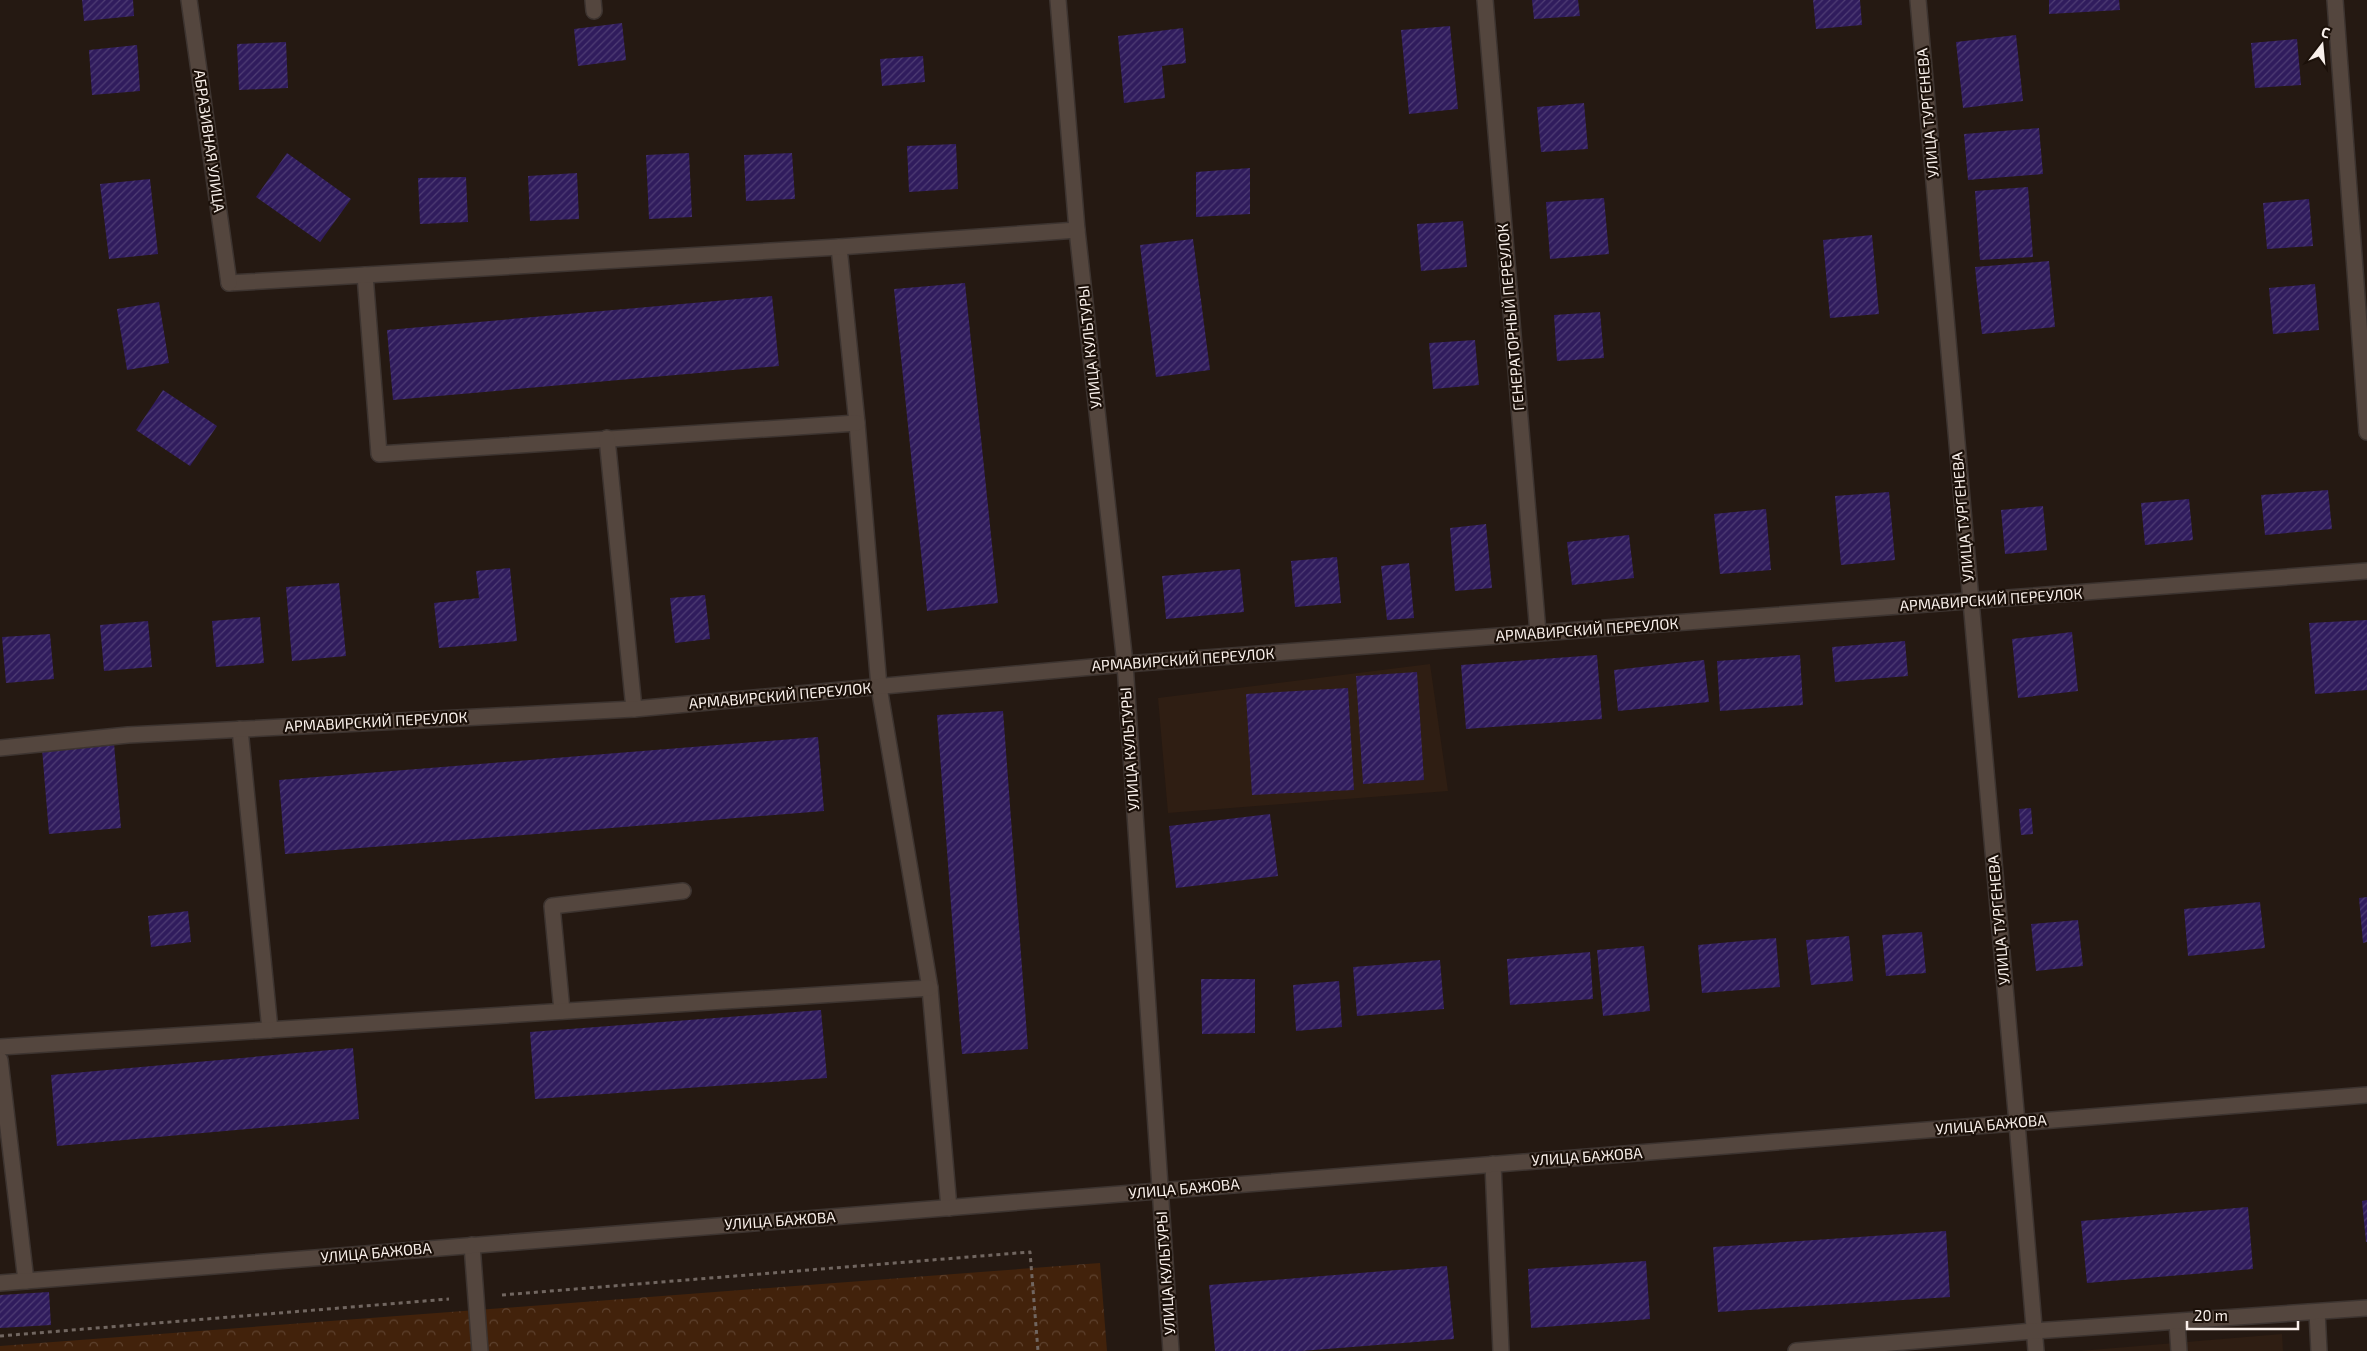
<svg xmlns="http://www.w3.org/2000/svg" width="2367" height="1351" font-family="'Exo 2',sans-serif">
	<defs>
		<pattern id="park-crowns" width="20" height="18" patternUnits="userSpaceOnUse" patternTransform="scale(1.25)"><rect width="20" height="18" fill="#42220b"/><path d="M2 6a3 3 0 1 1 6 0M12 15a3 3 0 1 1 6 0" fill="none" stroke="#5e422f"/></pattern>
		<pattern id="building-hatch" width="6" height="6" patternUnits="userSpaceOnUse" patternTransform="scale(1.25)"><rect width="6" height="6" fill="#301c5d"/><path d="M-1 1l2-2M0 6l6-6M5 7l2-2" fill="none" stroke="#4f3d74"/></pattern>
	</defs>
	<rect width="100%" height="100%" fill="#251912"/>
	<g fill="#2f1e13">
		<polygon points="1430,664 1448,791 1168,813 1158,698"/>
		<polygon points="2282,1334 2283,1351 2079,1351"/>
	</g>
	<polygon fill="url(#park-crowns)" points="1100,1263 1107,1351 0,1351 0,1346"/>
	<g fill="url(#building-hatch)">
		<polygon points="82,0 133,0 134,16 84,21"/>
		<polygon points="1532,0 1578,0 1580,16 1534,19"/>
		<polygon points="1813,0 1860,0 1862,25 1816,29"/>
		<polygon points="2049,0 2119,0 2120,10 2049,14"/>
		<polygon points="622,23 626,60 578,66 574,29"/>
		<polygon points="1450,26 1458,109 1409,114 1401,30"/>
		<polygon points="1183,28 1186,63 1162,66 1165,98 1124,103 1118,36"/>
		<polygon points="2016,35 2023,101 1963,108 1956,42"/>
		<polygon points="2297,39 2301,85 2255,88 2251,43"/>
		<polygon points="286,42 288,88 239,90 237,44"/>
		<polygon points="137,45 140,91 92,95 89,50"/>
		<polygon points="923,56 925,82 882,86 880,59"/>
		<polygon points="1584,103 1588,149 1541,152 1537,107"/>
		<polygon points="2039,128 2043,174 1968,180 1964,134"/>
		<polygon points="956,144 958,189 909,192 907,146"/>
		<polygon points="287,153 351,199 320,242 256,197"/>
		<polygon points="689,153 692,217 649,219 646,155"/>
		<polygon points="792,153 795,199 746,201 744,155"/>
		<polygon points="1250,168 1250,214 1196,217 1196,172"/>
		<polygon points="577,173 579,219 530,221 528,176"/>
		<polygon points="466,177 468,222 420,224 418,178"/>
		<polygon points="150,179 158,254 109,259 100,184"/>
		<polygon points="2028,187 2033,257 1980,260 1975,191"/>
		<polygon points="1604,198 1609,254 1550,259 1546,202"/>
		<polygon points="2309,199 2313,246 2267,249 2263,203"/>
		<polygon points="1463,221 1467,267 1421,271 1417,224"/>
		<polygon points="1872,235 1879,314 1830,318 1823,240"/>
		<polygon points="1193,239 1210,370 1156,377 1140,245"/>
		<polygon points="2049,261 2055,327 1982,334 1975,267"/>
		<polygon points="965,283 998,603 927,611 894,289"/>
		<polygon points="2315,284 2319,330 2273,334 2269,288"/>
		<polygon points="772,296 779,366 393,400 387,330"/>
		<polygon points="159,302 169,363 127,370 117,309"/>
		<polygon points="1600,312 1604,358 1557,361 1554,315"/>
		<polygon points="1475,340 1479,385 1433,389 1429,343"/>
		<polygon points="163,390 217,426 190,466 136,430"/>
		<polygon points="2328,490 2332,529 2265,535 2261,495"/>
		<polygon points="1889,492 1895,560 1841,565 1835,496"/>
		<polygon points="2189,499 2193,540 2145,545 2141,503"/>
		<polygon points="2043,506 2047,550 2005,554 2001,510"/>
		<polygon points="1766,509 1771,570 1720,574 1714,514"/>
		<polygon points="1486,524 1492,588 1455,591 1450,528"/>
		<polygon points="1629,535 1634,578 1572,585 1567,542"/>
		<polygon points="1337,557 1341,603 1295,607 1291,561"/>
		<polygon points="1409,563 1414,618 1387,620 1381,566"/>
		<polygon points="510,568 517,641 439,648 434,603 479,598 476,571"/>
		<polygon points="1240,569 1244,612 1166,619 1162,576"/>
		<polygon points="339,583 346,656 292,661 286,587"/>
		<polygon points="705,595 710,639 675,643 670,598"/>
		<polygon points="260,617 264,663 216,667 212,621"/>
		<polygon points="2367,620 2367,690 2315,694 2309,623"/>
		<polygon points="148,621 152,667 104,671 100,625"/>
		<polygon points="2072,632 2078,691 2018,698 2012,639"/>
		<polygon points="50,634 54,679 6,683 2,637"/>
		<polygon points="1905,641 1908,676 1835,682 1832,647"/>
		<polygon points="1597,655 1602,719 1466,729 1461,665"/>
		<polygon points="1800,655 1803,705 1720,711 1717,661"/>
		<polygon points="1704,660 1709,702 1618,711 1614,670"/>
		<polygon points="1417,672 1424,780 1363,784 1356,676"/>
		<polygon points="1348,688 1354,790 1252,795 1246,694"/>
		<polygon points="1003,711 1028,1049 962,1054 937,715"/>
		<polygon points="818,737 824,811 285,854 279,780"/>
		<polygon points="114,743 121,828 49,834 42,749"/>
		<polygon points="2031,808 2033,834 2021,835 2019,809"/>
		<polygon points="1270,814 1278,876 1176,888 1169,826"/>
		<polygon points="2367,897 2367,942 2363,943 2359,898"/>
		<polygon points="2260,902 2265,948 2188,956 2184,909"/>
		<polygon points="188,911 191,942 151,947 148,916"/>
		<polygon points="2078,920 2083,966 2036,971 2031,924"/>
		<polygon points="1922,932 1926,973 1886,976 1882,935"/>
		<polygon points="1849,936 1853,981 1811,985 1806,940"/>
		<polygon points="1776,938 1780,987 1702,993 1698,945"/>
		<polygon points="1644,946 1650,1011 1603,1016 1597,950"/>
		<polygon points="1590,952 1593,999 1510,1005 1507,959"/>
		<polygon points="1440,960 1444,1009 1357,1016 1353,967"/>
		<polygon points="1201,979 1255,979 1255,1033 1202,1034"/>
		<polygon points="1339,981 1342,1027 1296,1031 1293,985"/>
		<polygon points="821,1010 827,1078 535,1099 530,1032"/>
		<polygon points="353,1048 359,1119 57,1146 51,1075"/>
		<polygon points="2367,1200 2367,1242 2366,1242 2362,1201"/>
		<polygon points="2248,1207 2253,1269 2087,1283 2081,1221"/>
		<polygon points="1946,1231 1950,1297 1718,1312 1713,1247"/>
		<polygon points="1646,1261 1650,1319 1531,1328 1528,1269"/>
		<polygon points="1447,1266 1454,1339 1301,1351 1215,1351 1209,1285"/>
		<polygon points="49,1292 51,1325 0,1328 0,1295"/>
	</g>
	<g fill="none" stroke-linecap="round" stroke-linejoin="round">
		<defs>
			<g id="service">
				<polyline points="593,0 594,11"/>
				<polyline points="839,247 857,423 879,687 930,988 949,1208"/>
				<polyline points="365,275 379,454 857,423"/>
				<polyline points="229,283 839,247 1077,230"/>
				<polyline points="607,438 634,709"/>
				<polyline points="240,729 270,1030"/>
				<polyline points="562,1011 552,906 683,891"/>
				<polyline points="0,1047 930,988"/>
				<polyline points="0,1060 26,1281"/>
				<polyline points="2017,1123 2036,1351"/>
				<polyline points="1493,1164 1501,1351"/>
				<polyline points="472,1245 480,1351"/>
				<polyline points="2317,1312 2319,1351"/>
				<polyline points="2177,1322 2179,1351"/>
				<polyline points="1796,1351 2034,1331 2367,1308"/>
			</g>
			<g id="minor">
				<polyline points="189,0 229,283"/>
				<polyline points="1058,0 1077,230 1125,664 1171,1351"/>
				<polyline points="1485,0 1538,633"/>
				<polyline points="1918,0 2017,1123"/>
				<polyline points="2335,0 2367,432"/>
				<polyline points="0,748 128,735 634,709 1125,664 2367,571"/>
			</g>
			<polyline id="tertiary" points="0,1283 2367,1095"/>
		</defs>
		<use href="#service" stroke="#3d3430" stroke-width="18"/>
		<use href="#minor" stroke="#3d3430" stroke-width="18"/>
		<use href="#tertiary" stroke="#3d3430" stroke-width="18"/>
		<g stroke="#716660" stroke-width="3" stroke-dasharray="4 4" stroke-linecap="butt">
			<polyline points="502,1295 1030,1252 1038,1351"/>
			<polyline points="0,1336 449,1299"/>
		</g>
		<use href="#service" stroke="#54463e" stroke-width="15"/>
		<use href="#minor" stroke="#54463e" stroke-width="15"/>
		<use href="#tertiary" stroke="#54463e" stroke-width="15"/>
	</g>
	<g text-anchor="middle" stroke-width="4.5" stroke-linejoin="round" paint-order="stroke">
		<g font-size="15" fill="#f9f0eb" stroke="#1b1009">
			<text transform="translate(1928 113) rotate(-95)" y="5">УЛИЦА ТУРГЕНЕВА</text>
			<text transform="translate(209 141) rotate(82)" y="5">АБРАЗИВНАЯ УЛИЦА</text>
			<text transform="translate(1511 317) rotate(-95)" y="5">ГЕНЕРАТОРНЫЙ ПЕРЕУЛОК</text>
			<text transform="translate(1090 347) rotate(-96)" y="5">УЛИЦА КУЛЬТУРЫ</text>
			<text transform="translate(1963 517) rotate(-95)" y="5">УЛИЦА ТУРГЕНЕВА</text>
			<text transform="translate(1991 600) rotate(-4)" y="5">АРМАВИРСКИЙ ПЕРЕУЛОК</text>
			<text transform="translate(1587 630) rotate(-4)" y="5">АРМАВИРСКИЙ ПЕРЕУЛОК</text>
			<text transform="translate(1183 660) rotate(-4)" y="5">АРМАВИРСКИЙ ПЕРЕУЛОК</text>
			<text transform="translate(780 696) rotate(-5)" y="5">АРМАВИРСКИЙ ПЕРЕУЛОК</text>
			<text transform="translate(376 722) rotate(-3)" y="5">АРМАВИРСКИЙ ПЕРЕУЛОК</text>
			<text transform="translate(1130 749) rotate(-94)" y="5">УЛИЦА КУЛЬТУРЫ</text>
			<text transform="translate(1999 920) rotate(-95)" y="5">УЛИЦА ТУРГЕНЕВА</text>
			<text transform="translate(1991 1125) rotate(-5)" y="5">УЛИЦА БАЖОВА</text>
			<text transform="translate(1587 1157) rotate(-4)" y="5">УЛИЦА БАЖОВА</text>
			<text transform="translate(1184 1189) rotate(-5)" y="5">УЛИЦА БАЖОВА</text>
			<text transform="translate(780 1221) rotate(-4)" y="5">УЛИЦА БАЖОВА</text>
			<text transform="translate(376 1253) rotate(-5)" y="5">УЛИЦА БАЖОВА</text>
			<text transform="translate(1166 1273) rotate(-94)" y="5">УЛИЦА КУЛЬТУРЫ</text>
		</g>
	</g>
	<g transform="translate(2322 45) rotate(16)" stroke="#1b1009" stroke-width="4" paint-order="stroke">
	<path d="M0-4L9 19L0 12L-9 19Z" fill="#f9f0eb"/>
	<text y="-8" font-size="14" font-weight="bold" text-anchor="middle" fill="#f9f0eb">С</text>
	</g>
	<path d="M2187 1321v8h111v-8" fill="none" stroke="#f9f0eb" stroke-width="2.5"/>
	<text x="2194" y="1321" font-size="15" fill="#f9f0eb" stroke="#1b1009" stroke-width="4" paint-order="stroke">20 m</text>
</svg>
